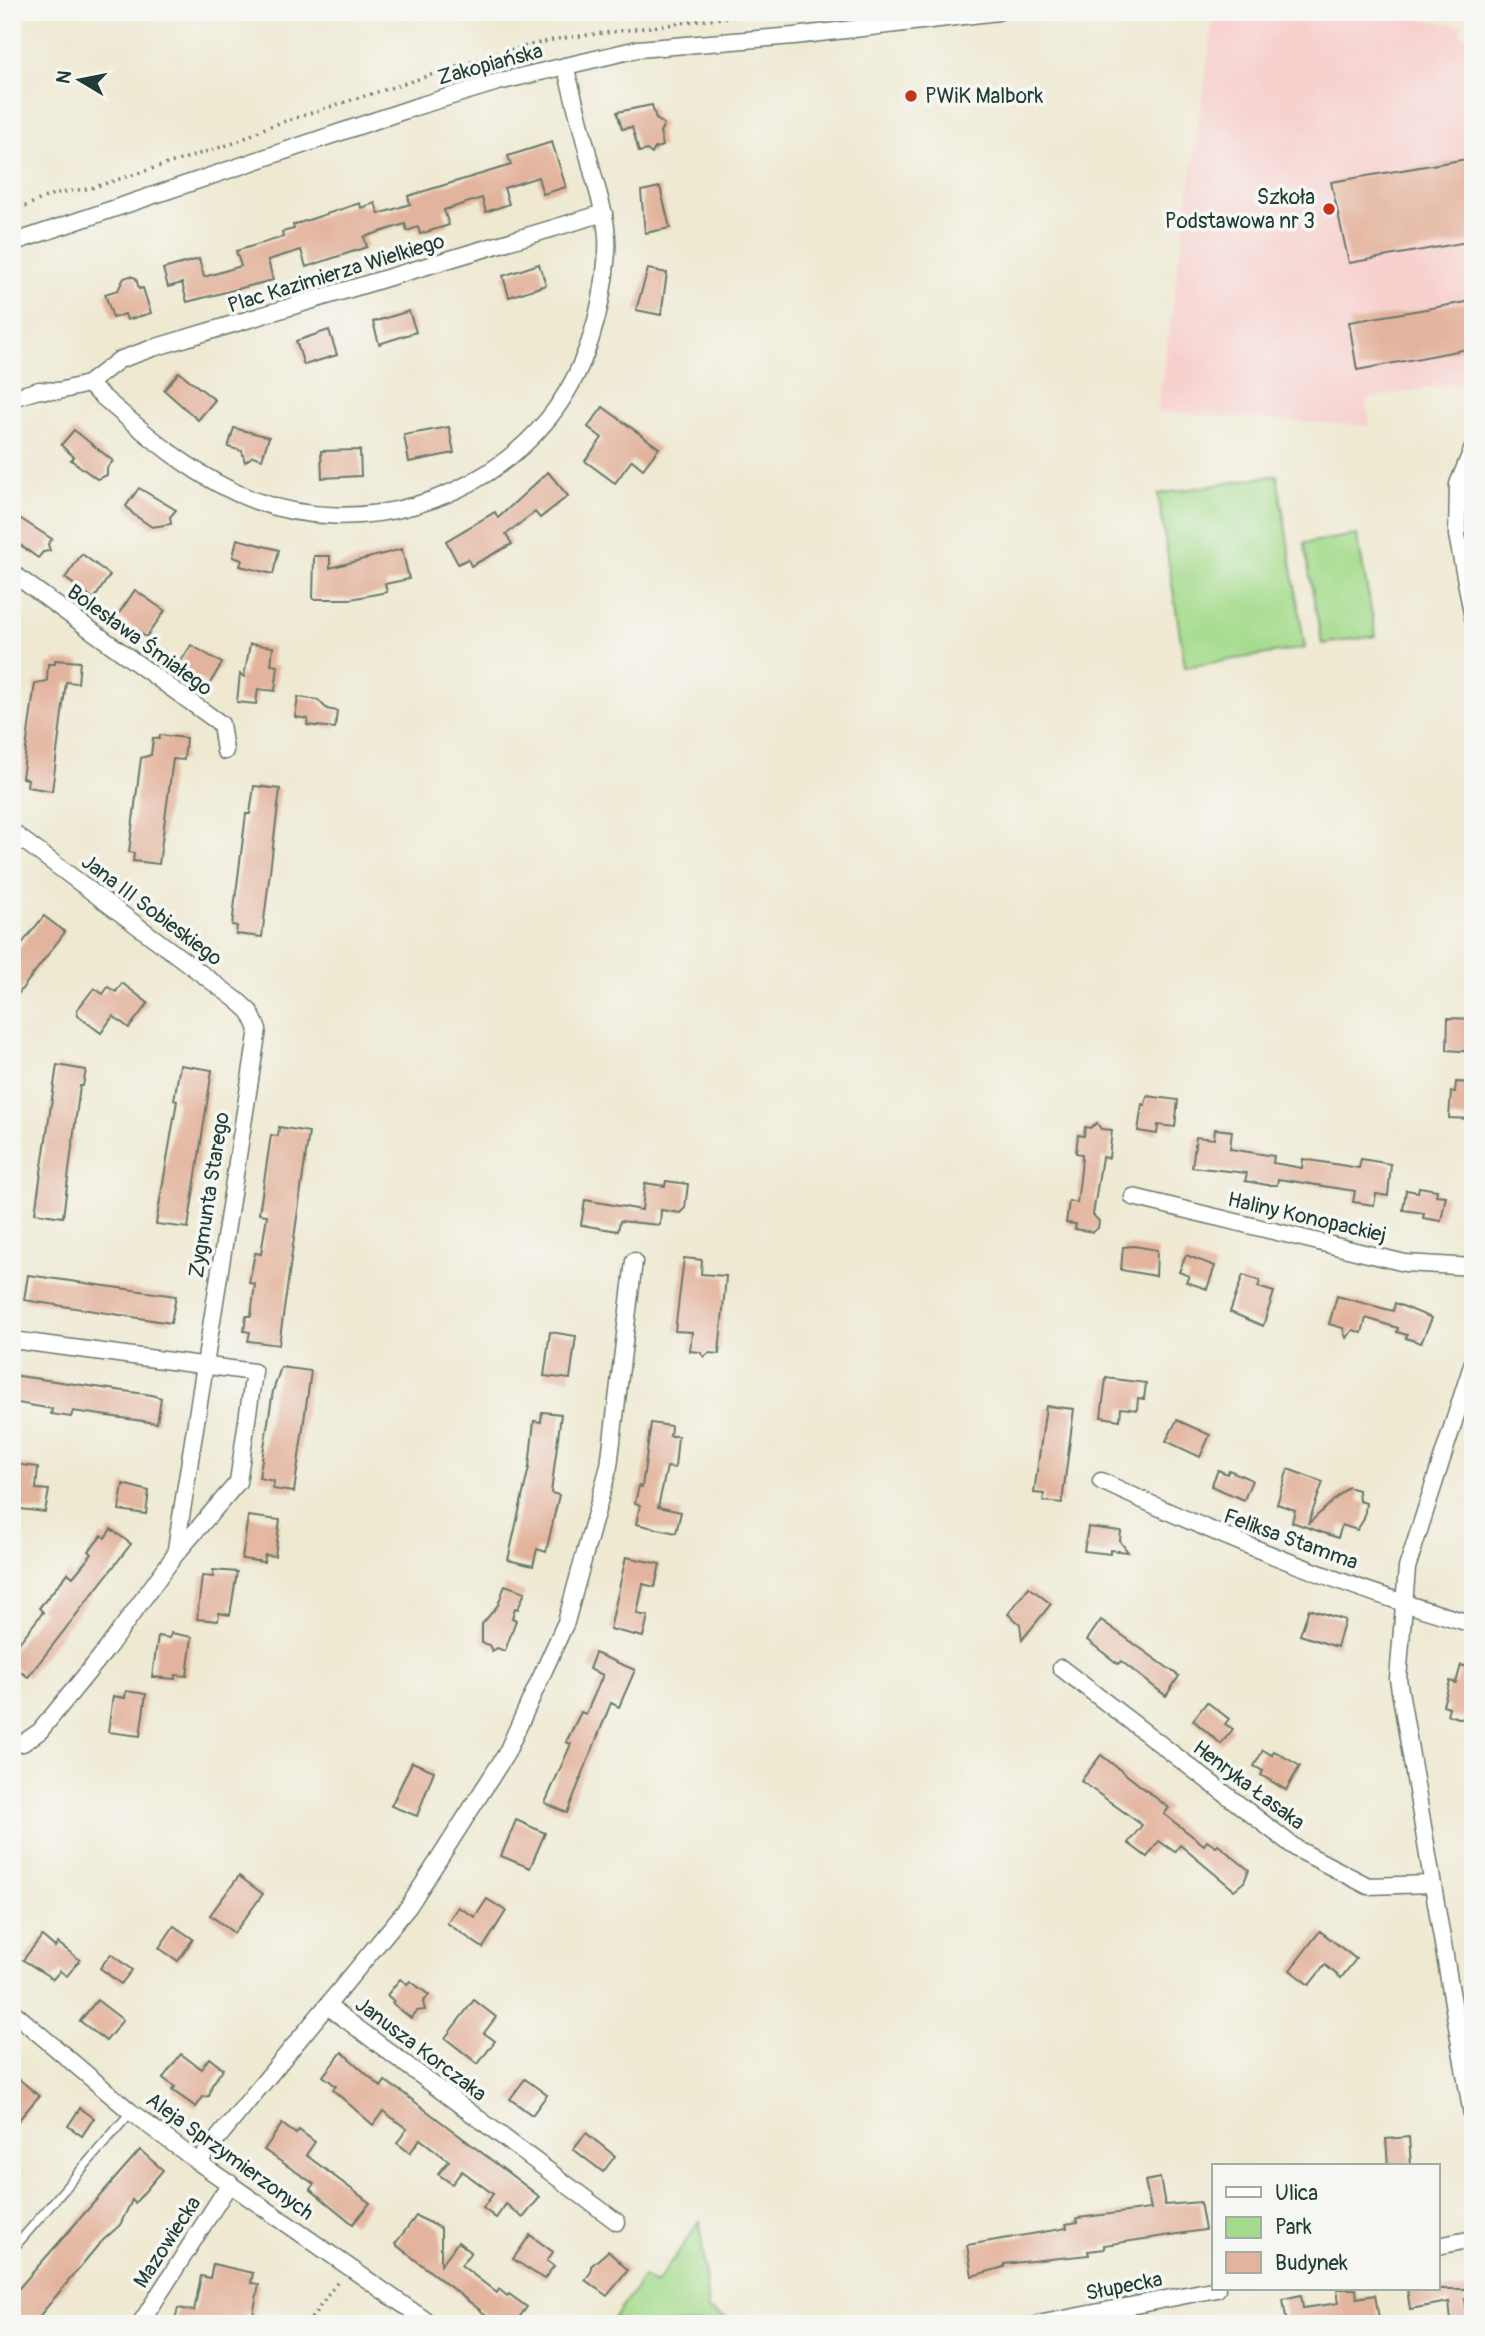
<svg xmlns="http://www.w3.org/2000/svg" width="1485" height="2336" font-family="Pangolin,sans-serif">
	<rect width="100%" height="100%" fill="#f6f6f2"/>
	<filter id="ink" filterUnits="userSpaceOnUse"><feTurbulence type="fractalNoise" baseFrequency=".0143" numOctaves="2"/><feDisplacementMap in="SourceGraphic" scale="14" xChannelSelector="R" yChannelSelector="G"/><feConvolveMatrix kernelMatrix="1 2 1 2 8 2 1 2 1" color-interpolation-filters="sRGB"/></filter>
	<filter id="wash" filterUnits="userSpaceOnUse"><feTurbulence type="fractalNoise" baseFrequency=".00686" numOctaves="4" result="noise"/><feDisplacementMap in="SourceGraphic" scale="28" xChannelSelector="R" yChannelSelector="G"/><feGaussianBlur stdDeviation="1.57" result="paint"/><feColorMatrix in="noise" values="0 0 0 0 0 0 0 0 0 0 0 0 0 0 0 0 0 1.4 0 .05"/><feComposite in="paint" operator="in"/></filter>
	<g filter="url(#wash)">
		<rect width="100%" height="100%" fill="#efe9d2"/>
		<polygon fill="#f7d0ce" points="1214,16 1405,17 1461,25 1461,35 1473,38 1473,381 1366,399 1370,426 1157,412"/>
		<g fill="#a4db8c" stroke="#628c60" stroke-width="2">
			<polygon points="1277,475 1305,648 1185,667 1158,494"/>
			<polygon points="1357,535 1376,636 1322,644 1304,543"/>
			<polygon points="700,2221 708,2310 730,2320 727,2324 610,2324 644,2277 656,2284"/>
		</g>
		<g id="blocks">
			<g fill="#e3b49d">
				<polygon points="652,105 656,119 664,124 660,132 663,146 655,148 652,154 647,150 639,152 632,127 622,129 617,112"/>
				<polygon points="552,142 566,187 543,194 538,177 504,188 509,204 486,212 482,198 444,210 449,225 420,234 418,227 407,231 405,224 364,237 367,247 306,267 301,250 268,260 273,280 187,302 182,283 168,287 163,269 199,259 204,277 241,266 236,251 283,237 282,232 294,229 293,225 360,203 361,208 375,203 379,214 410,204 408,196 511,165 508,156"/>
				<polygon points="1473,158 1473,241 1349,263 1331,182"/>
				<polygon points="660,187 670,228 645,233 641,191"/>
				<polygon points="539,264 546,285 509,297 503,276"/>
				<polygon points="648,269 667,273 661,315 636,310"/>
				<polygon points="130,276 136,278 139,289 143,288 151,313 127,320 125,314 113,318 105,294 118,290 124,278"/>
				<polygon points="1473,301 1473,348 1357,370 1349,322"/>
				<polygon points="409,311 416,332 379,344 373,322"/>
				<polygon points="329,330 337,355 304,365 296,341"/>
				<polygon points="179,372 215,400 198,420 164,390"/>
				<polygon points="603,407 659,448 643,469 632,460 615,483 585,461 602,438 588,427"/>
				<polygon points="449,427 454,453 409,462 404,435"/>
				<polygon points="234,428 269,437 262,459 253,456 245,462 242,451 228,447"/>
				<polygon points="74,430 113,461 107,468 107,475 97,479 71,460 74,457 61,445"/>
				<polygon points="360,450 361,476 322,478 321,451"/>
				<polygon points="548,472 568,496 540,518 535,512 506,534 512,544 471,566 468,559 458,564 446,541 495,512 498,518"/>
				<polygon points="139,488 176,510 170,517 171,524 152,527 133,514 126,506"/>
				<polygon points="18,517 52,539 48,544 50,551 43,552 38,558 12,539 12,525"/>
				<polygon points="237,539 279,550 273,574 240,566 242,560 233,557"/>
				<polygon points="402,549 409,579 385,584 387,592 351,599 313,599 314,556 330,556 330,568"/>
				<polygon points="82,554 110,575 94,599 65,578"/>
				<polygon points="135,590 165,611 146,637 117,616"/>
				<polygon points="250,644 273,647 271,665 278,666 275,691 258,689 256,704 237,702 240,674 244,677"/>
				<polygon points="191,645 222,663 209,685 178,666"/>
				<polygon points="55,660 80,662 78,683 66,682 52,791 27,787 28,779 22,778 35,683 47,681 48,664 55,664"/>
				<polygon points="298,697 318,700 327,709 337,711 335,728 307,725 308,719 295,717"/>
				<polygon points="160,735 186,738 184,760 173,759 159,864 133,861 134,853 129,852 141,758 151,755 153,738 159,739"/>
				<polygon points="254,786 280,789 262,937 236,934 237,926 232,925 246,814 250,814"/>
				<polygon points="44,916 65,932 12,1002 12,956"/>
				<polygon points="122,983 148,1003 129,1028 113,1016 101,1033 78,1016 77,1010 94,988 103,994 108,987 116,992"/>
				<polygon points="1448,1018 1473,1019 1473,1052 1447,1050"/>
				<polygon points="57,1065 86,1070 83,1086 80,1086 63,1217 35,1213"/>
				<polygon points="180,1065 212,1070 188,1228 156,1224 177,1101 174,1100"/>
				<polygon points="1456,1082 1473,1083 1473,1119 1449,1118 1451,1092 1455,1092"/>
				<polygon points="1147,1096 1178,1100 1175,1127 1158,1125 1157,1134 1138,1131 1142,1104 1145,1105"/>
				<polygon points="1097,1123 1101,1129 1112,1130 1109,1158 1102,1157 1093,1215 1099,1221 1098,1228 1093,1232 1075,1229 1076,1224 1066,1223 1069,1201 1077,1203 1081,1170 1082,1154 1076,1153 1078,1135 1084,1136 1085,1127 1090,1128"/>
				<polygon points="279,1127 309,1132 279,1345 248,1341 250,1332 244,1331 246,1316 251,1316 255,1284 249,1283 255,1253 261,1254 267,1215 259,1214 271,1135 278,1136"/>
				<polygon points="1215,1129 1232,1131 1230,1149 1274,1156 1273,1163 1302,1168 1303,1159 1359,1168 1361,1159 1391,1164 1388,1196 1376,1194 1374,1205 1353,1202 1355,1191 1278,1179 1277,1185 1267,1185 1245,1181 1247,1173 1192,1167 1196,1137 1214,1139"/>
				<polygon points="666,1181 688,1184 685,1208 680,1213 661,1210 660,1225 620,1221 618,1231 581,1225 585,1200 642,1210 645,1183 665,1186"/>
				<polygon points="1419,1187 1437,1190 1436,1195 1446,1196 1441,1221 1423,1218 1424,1213 1403,1210 1406,1190 1418,1192"/>
				<polygon points="1134,1246 1157,1250 1156,1276 1121,1270 1123,1247"/>
				<polygon points="1186,1255 1215,1266 1207,1289 1186,1282 1189,1276 1179,1272"/>
				<polygon points="684,1258 702,1260 701,1274 726,1276 719,1354 709,1353 704,1357 700,1352 690,1351 692,1332 675,1331"/>
				<polygon points="28,1275 176,1296 171,1323 24,1300"/>
				<polygon points="1243,1275 1260,1281 1258,1287 1274,1292 1263,1326 1230,1312"/>
				<polygon points="1337,1296 1393,1311 1395,1303 1432,1318 1421,1343 1406,1338 1407,1335 1397,1332 1398,1328 1366,1318 1362,1333 1353,1330 1346,1338 1343,1328 1329,1324"/>
				<polygon points="550,1332 576,1336 570,1379 544,1376"/>
				<polygon points="281,1367 311,1371 294,1492 273,1489 274,1481 259,1478 273,1391"/>
				<polygon points="12,1375 152,1395 161,1398 157,1423 73,1411 71,1417 51,1414 52,1409 12,1402"/>
				<polygon points="1106,1378 1146,1383 1144,1399 1138,1398 1137,1410 1121,1408 1120,1420 1101,1417"/>
				<polygon points="1046,1406 1074,1409 1062,1503 1043,1501 1044,1494 1034,1493"/>
				<polygon points="542,1412 561,1414 551,1493 559,1495 546,1552 537,1549 533,1566 508,1560 529,1467 534,1421 541,1422"/>
				<polygon points="1177,1420 1210,1435 1200,1457 1166,1441"/>
				<polygon points="651,1423 671,1426 670,1436 678,1436 675,1468 667,1467 658,1507 681,1512 676,1533 636,1524 640,1505 635,1503 639,1486 642,1487"/>
				<polygon points="14,1464 38,1467 36,1489 49,1490 45,1512 12,1508"/>
				<polygon points="1288,1469 1323,1482 1308,1524 1348,1487 1358,1490 1359,1501 1366,1503 1364,1519 1357,1530 1342,1525 1338,1538 1292,1522 1295,1510 1277,1504"/>
				<polygon points="1218,1470 1227,1474 1229,1470 1252,1480 1244,1500 1211,1486"/>
				<polygon points="123,1484 149,1491 146,1514 119,1510"/>
				<polygon points="248,1516 280,1520 275,1556 265,1555 264,1562 242,1559"/>
				<polygon points="1088,1527 1121,1531 1120,1541 1128,1552 1110,1550 1110,1554 1084,1551"/>
				<polygon points="111,1529 131,1544 28,1677 12,1665 12,1652 43,1612 39,1608 68,1573 73,1577 92,1554 89,1551 102,1535 105,1538"/>
				<polygon points="626,1557 660,1564 655,1587 643,1584 637,1614 648,1616 643,1637 610,1629"/>
				<polygon points="213,1570 237,1572 230,1615 219,1613 218,1621 197,1619 202,1576 213,1577"/>
				<polygon points="505,1585 525,1592 518,1609 515,1608 512,1618 516,1620 505,1651 497,1648 492,1651 489,1645 482,1643 482,1624 498,1605"/>
				<polygon points="1029,1587 1051,1604 1022,1640 1020,1624 1008,1614"/>
				<polygon points="1309,1609 1345,1620 1337,1647 1300,1635"/>
				<polygon points="1101,1620 1179,1676 1166,1696 1121,1661 1118,1664 1087,1640"/>
				<polygon points="171,1633 192,1637 187,1676 175,1675 175,1679 152,1677 158,1636 170,1638"/>
				<polygon points="595,1653 635,1670 619,1707 611,1703 567,1813 545,1803 571,1744 566,1742 581,1712 586,1714 603,1675 589,1669"/>
				<polygon points="1461,1665 1473,1669 1473,1714 1465,1711 1463,1719 1447,1715 1449,1707 1443,1705 1450,1681 1456,1683"/>
				<polygon points="126,1691 146,1694 140,1736 108,1732 113,1696 125,1698"/>
				<polygon points="1207,1702 1229,1719 1225,1724 1233,1729 1221,1744 1193,1720"/>
				<polygon points="1263,1750 1272,1755 1274,1751 1300,1766 1286,1790 1261,1775 1263,1771 1254,1766"/>
				<polygon points="1101,1755 1169,1808 1164,1814 1204,1845 1207,1841 1216,1847 1218,1845 1249,1870 1244,1882 1234,1890 1180,1845 1175,1852 1159,1841 1147,1857 1128,1843 1142,1825 1081,1781"/>
				<polygon points="412,1762 434,1771 417,1816 391,1806"/>
				<polygon points="516,1820 545,1833 530,1868 501,1856"/>
				<polygon points="239,1876 263,1894 234,1933 210,1915"/>
				<polygon points="487,1899 506,1911 483,1948 447,1923 458,1907 475,1917"/>
				<polygon points="174,1926 193,1939 178,1961 159,1948"/>
				<polygon points="1320,1931 1356,1959 1341,1978 1325,1965 1309,1985 1290,1970"/>
				<polygon points="42,1936 55,1947 58,1943 80,1960 67,1976 60,1971 53,1979 23,1960"/>
				<polygon points="111,1954 132,1970 121,1984 100,1968"/>
				<polygon points="400,1979 407,1984 410,1981 429,1995 423,2002 425,2010 417,2011 411,2018 392,2003 394,2001 387,1995"/>
				<polygon points="97,2000 123,2020 106,2041 80,2021"/>
				<polygon points="474,2000 496,2017 484,2033 495,2041 478,2064 445,2038"/>
				<polygon points="342,2052 381,2087 385,2081 402,2092 540,2197 523,2218 506,2204 496,2218 483,2208 493,2194 462,2171 452,2184 438,2174 449,2161 420,2139 410,2153 397,2143 407,2129 383,2111 373,2125 333,2090 336,2086 323,2076"/>
				<polygon points="181,2054 201,2069 209,2058 223,2069 212,2085 209,2096 203,2097 196,2107 172,2090 175,2087 163,2078"/>
				<polygon points="12,2073 39,2096 12,2128"/>
				<polygon points="525,2079 547,2095 532,2115 510,2099"/>
				<polygon points="80,2108 94,2118 82,2136 68,2126"/>
				<polygon points="282,2124 296,2134 299,2130 315,2142 306,2155 370,2203 353,2224 310,2189 314,2184 264,2150"/>
				<polygon points="586,2133 615,2156 603,2172 573,2149"/>
				<polygon points="1409,2137 1411,2166 1388,2166 1386,2139"/>
				<polygon points="140,2150 163,2170 135,2203 132,2200 120,2225 99,2244 33,2324 12,2324 12,2296"/>
				<polygon points="1160,2178 1165,2205 1200,2202 1205,2230 1104,2245 1104,2249 1088,2251 1089,2255 1004,2264 1004,2267 972,2276 967,2245 1067,2228 1066,2224 1078,2222 1077,2218 1151,2209 1145,2181"/>
				<polygon points="416,2216 441,2228 441,2265 458,2242 471,2252 461,2265 497,2293 499,2289 507,2296 509,2294 527,2307 514,2324 486,2324 490,2318 395,2244"/>
				<polygon points="530,2235 553,2252 547,2261 554,2266 544,2279 513,2259"/>
				<polygon points="608,2251 628,2270 607,2296 585,2280 591,2272 591,2266"/>
				<polygon points="213,2264 253,2273 251,2283 259,2284 253,2315 244,2313 243,2321 223,2317 222,2324 174,2324 178,2308 194,2311 201,2276 210,2278"/>
				<polygon points="1337,2289 1356,2289 1357,2298 1375,2295 1380,2324 1287,2324 1283,2299 1301,2295 1303,2308 1339,2303"/>
				<polygon points="1407,2289 1473,2289 1473,2297 1465,2299 1468,2318 1451,2320 1449,2302 1410,2309"/>
			</g>
		</g>
	</g>
	<g filter="url(#ink)">
		<use href="#blocks" fill-opacity="0" stroke="#68796b" stroke-width="2"/>
		<g fill="none" stroke-linecap="round" stroke-linejoin="round">
			<defs>
				<polyline id="service" points="12,2250 131,2112"/>
				<g id="minor">
					<polyline points="12,243 415,107 498,82 638,49 794,36 998,12"/>
					<path d="M 88,384 C 140,429 191,477 256,501 C 358,538 480,503 548,419 C 586,372 603,311 607,252 C 609,226 600,199 593,174 C 584,138 575,102 565,66"/>
					<polyline points="12,398 39,390 59,391 88,384 119,360 153,348 604,213"/>
					<polyline points="1473,448 1458,484 1457,535 1473,618"/>
					<polyline points="12,573 221,724 225,751"/>
					<polyline points="12,832 238,1001 250,1012 258,1029 175,1555 106,1650 40,1731 23,1743 12,1745"/>
					<polyline points="1133,1197 1405,1263 1473,1267"/>
					<polyline points="12,1340 254,1372 238,1482 175,1555"/>
					<polyline points="1473,1362 1407,1568 1398,1679 1473,2121"/>
					<path d="M 1101,1481 C 1221,1537 1345,1588 1473,1624"/>
					<polyline points="1061,1668 1297,1849 1368,1886 1431,1884"/>
					<polyline points="329,2007 617,2222"/>
					<polyline points="12,2011 131,2112 198,2162 431,2324"/>
					<polyline points="198,2162 409,1906 506,1754 566,1622 609,1466 634,1261"/>
					<polyline points="1438,2246 1473,2239"/>
					<polyline points="140,2324 230,2183"/>
					<polyline points="1038,2324 1217,2289"/>
				</g>
			</defs>
			<use href="#service" stroke="#68796b" stroke-width="11"/>
			<use href="#minor" stroke="#68796b" stroke-width="19"/>
			<g stroke="#68796b" stroke-width="3.5" stroke-dasharray="2 5" stroke-linecap="butt">
				<polyline points="1473,26 1467,25 1473,54"/>
				<polyline points="12,212 53,194 91,188 237,142 267,127 513,49 557,39 768,12"/>
				<polyline points="307,2324 339,2280"/>
			</g>
			<use href="#service" stroke="#fff" stroke-width="8"/>
			<use href="#minor" stroke="#fff" stroke-width="16"/>
		</g>
	</g>
	<g fill="#c8321e" stroke="#f6f6f2" stroke-width="2.5">
		<circle cx="911" cy="96" r="7"/>
		<circle cx="1329" cy="209" r="7"/>
	</g>
	<g text-anchor="middle" stroke-width="7" stroke-linejoin="round" paint-order="stroke">
		<g font-size="21" fill="#1f3d34" stroke="#f6f6f2">
			<text transform="translate(490 64) rotate(-15)" y="7">Zakopiańska</text>
			<text transform="translate(336 273) rotate(-17)" y="7">Plac Kazimierza Wielkiego</text>
			<text transform="translate(140 640) rotate(36)" y="7">Bolesława Śmiałego</text>
			<text transform="translate(152 910) rotate(37)" y="7">Jana III Sobieskiego</text>
			<text transform="translate(209 1195) rotate(-81)" y="7">Zygmunta Starego</text>
			<text transform="translate(1307 1217) rotate(13)" y="7">Haliny Konopackiej</text>
			<text transform="translate(1291 1539) rotate(20)" y="7">Feliksa Stamma</text>
			<text transform="translate(1249 1785) rotate(37)" y="7">Henryka Łasaka</text>
			<text transform="translate(421 2049) rotate(37)" y="7">Janusza Korczaka</text>
			<text transform="translate(230 2156) rotate(36)" y="7">Aleja Sprzymierzonych</text>
			<text transform="translate(167 2242) rotate(-57)" y="7">Mazowiecka</text>
			<text transform="translate(1124 2286) rotate(-11)" y="7">Słupecka</text>
		</g>
		<g font-size="21" fill="#1f3d34" stroke="#f6f6f2" text-anchor="start">
			<text x="925" y="103">PWiK Malbork</text>
			<text x="1315" y="204" text-anchor="end">Szkoła<tspan x="1315" dy="24">Podstawowa nr 3</tspan></text>
		</g>
	</g>
	<rect width="1485" height="2336" fill="none" stroke="#f6f6f2" stroke-width="42"/>
	<rect x="1212" y="2164" width="228" height="126" fill="#f6f6f2" stroke="#a0aca6" stroke-width="2"/>
	<rect x="1226" y="2187" width="35" height="10" fill="#ffffff" stroke="#a0aca6" stroke-width="2"/>
	<text x="1275" y="2200" font-size="21" fill="#1f3d34">Ulica</text>
	<rect x="1226" y="2217" width="35" height="21" fill="#a4db8c" stroke="#a0aca6" stroke-width="2"/>
	<text x="1275" y="2234" font-size="21" fill="#1f3d34">Park</text>
	<rect x="1226" y="2252" width="35" height="21" fill="#e3b49d" stroke="#a0aca6" stroke-width="2"/>
	<text x="1275" y="2270" font-size="21" fill="#1f3d34">Budynek</text>
	<g transform="translate(80 80) rotate(280)" stroke="#f6f6f2" stroke-width="5" paint-order="stroke">
	<path d="M0-5L12 26L0 18L-12 26Z" fill="#1f3d34"/>
	<text y="-10" font-size="19" font-weight="bold" text-anchor="middle" fill="#1f3d34">N</text>
	</g>
</svg>
